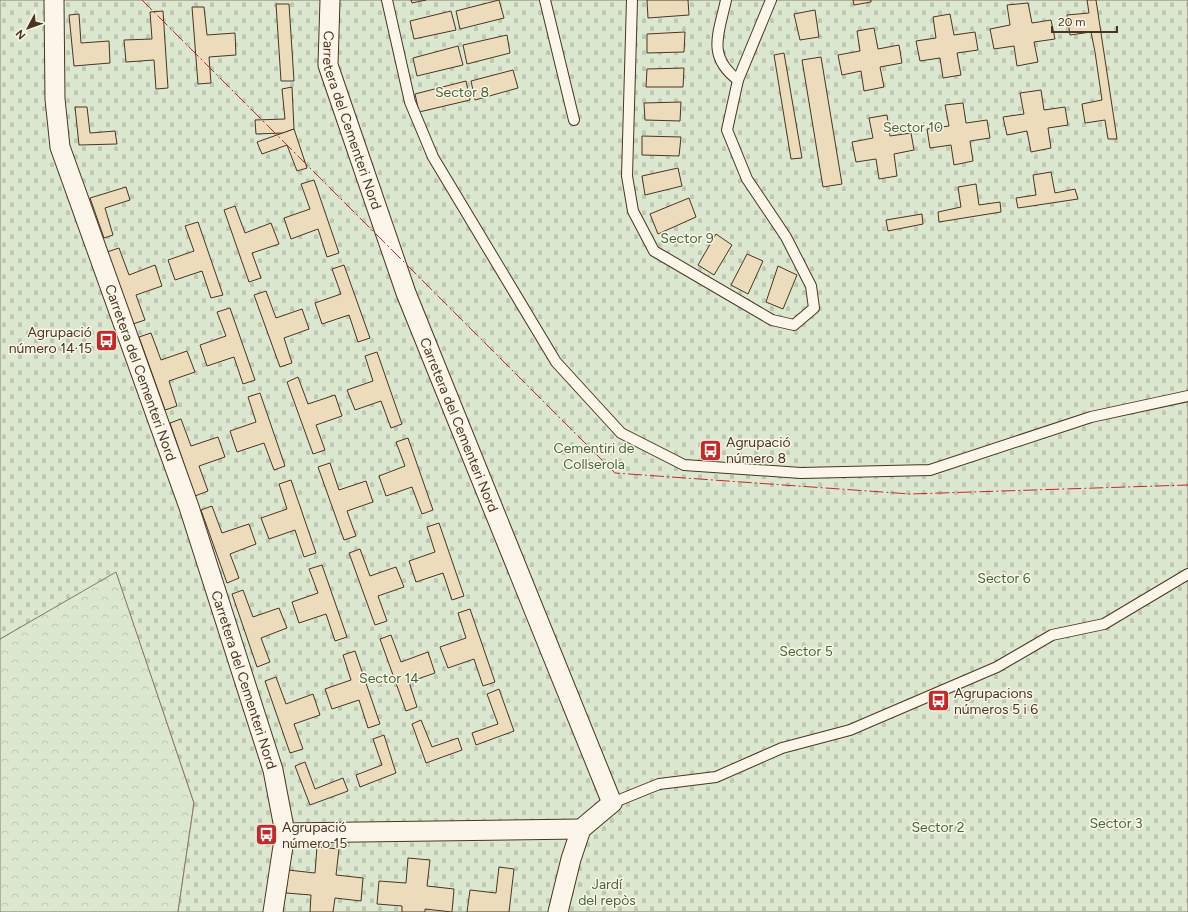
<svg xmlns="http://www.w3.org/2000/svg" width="1188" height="912" font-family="Figtree,sans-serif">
	<defs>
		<pattern id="forest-crowns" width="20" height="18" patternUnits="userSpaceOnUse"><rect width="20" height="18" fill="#dce7d0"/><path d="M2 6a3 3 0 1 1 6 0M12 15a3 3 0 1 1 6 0" fill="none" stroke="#bec7b2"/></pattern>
		<pattern id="cemetery-stones" width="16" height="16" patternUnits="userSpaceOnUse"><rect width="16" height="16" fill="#dce7d0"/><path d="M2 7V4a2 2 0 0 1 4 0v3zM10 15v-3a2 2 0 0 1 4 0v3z" fill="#bec7b2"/></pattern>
	</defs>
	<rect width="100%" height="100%" fill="#fbf6e9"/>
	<polygon fill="url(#forest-crowns)" stroke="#887966" points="116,571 194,803 178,912 0,912 0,639"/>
	<polygon fill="url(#cemetery-stones)" stroke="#887966" points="0,0 1188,0 1188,912 178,912 194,803 116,572 0,639"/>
	<g fill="#ecdcbc" stroke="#4a3520">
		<polygon points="411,0 426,0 412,3"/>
		<polygon points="499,0 504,18 460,29 456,11"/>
		<polygon points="647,0 688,0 689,15 648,18"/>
		<polygon points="853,0 871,0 871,2 854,5"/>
		<polygon points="1087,0 1096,0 1117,139 1108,139 1105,120 1085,123 1082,104 1102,100 1095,52 1091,32 1070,35 1067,15 1089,13"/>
		<polygon points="1028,3 1032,23 1051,20 1055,39 1034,42 1038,62 1017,66 1014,46 994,49 990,29 1010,25 1007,5"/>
		<polygon points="276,4 289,4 294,81 281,81"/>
		<polygon points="192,7 204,7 207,35 235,33 236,55 209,57 211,83 198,84"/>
		<polygon points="815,10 819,37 800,40 794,14"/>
		<polygon points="163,11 168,88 156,89 154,60 126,62 124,40 152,39 150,12"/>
		<polygon points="451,11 456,30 414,39 410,21"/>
		<polygon points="79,14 81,43 109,41 110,63 74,66 69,15"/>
		<polygon points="950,14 954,35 975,32 978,50 957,53 961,75 943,78 940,58 920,61 916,41 936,38 933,17"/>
		<polygon points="874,28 878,49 899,45 902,63 880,67 884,87 864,91 861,71 842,75 838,55 860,51 857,31"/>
		<polygon points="685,32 684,52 647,53 647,34"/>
		<polygon points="507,35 510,53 467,64 463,45"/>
		<polygon points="458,46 463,65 417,76 413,58"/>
		<polygon points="784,53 802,158 791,159 774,55"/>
		<polygon points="821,57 842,184 823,187 802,60"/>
		<polygon points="684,68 683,87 646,87 647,69"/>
		<polygon points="513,70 518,88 475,100 471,81"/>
		<polygon points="466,81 470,100 419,112 415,94"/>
		<polygon points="292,87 294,129 283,133 256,134 255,120 285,119 282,89"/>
		<polygon points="1041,90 1044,110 1065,107 1068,125 1048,128 1051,148 1031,152 1027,131 1007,135 1003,117 1024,114 1020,93"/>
		<polygon points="681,102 680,121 645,120 644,103"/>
		<polygon points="963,103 966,123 987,120 990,138 970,141 973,161 954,165 951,145 930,148 927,129 949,126 945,105"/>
		<polygon points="75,107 87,107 90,133 115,131 117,144 79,145"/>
		<polygon points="887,115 890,136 911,133 914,150 894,154 897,176 879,179 876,159 856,162 852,142 873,138 869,118"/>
		<polygon points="294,129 307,168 297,171 287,145 262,154 257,142"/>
		<polygon points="642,136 681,137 679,156 642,155"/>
		<polygon points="678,168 682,186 645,195 642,176"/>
		<polygon points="1051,172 1055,193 1075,189 1078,199 1018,208 1016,198 1036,195 1033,175"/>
		<polygon points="314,180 339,253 327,257 318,229 291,239 284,218 310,209 301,184"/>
		<polygon points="976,184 979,205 1000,202 1001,212 939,222 938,212 961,207 958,187"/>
		<polygon points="126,187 130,200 105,208 113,235 104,238 90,198"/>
		<polygon points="689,198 696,217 658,234 650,214"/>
		<polygon points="235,206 245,233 271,223 279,244 252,253 261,278 249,282 224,210"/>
		<polygon points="922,214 923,224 888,231 886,220"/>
		<polygon points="198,222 223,295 211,298 202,271 175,280 168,260 194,251 185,226"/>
		<polygon points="716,234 732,245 714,275 698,265"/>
		<polygon points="119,248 129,275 155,265 162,286 136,295 145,320 133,324 107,252"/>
		<polygon points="747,254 763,261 748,294 731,285"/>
		<polygon points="344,265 370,338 358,342 349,315 322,324 315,303 341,294 332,269"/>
		<polygon points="778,266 797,275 783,309 766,302"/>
		<polygon points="266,291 276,318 302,309 309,329 284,338 292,363 280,367 254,295"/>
		<polygon points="230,308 255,380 243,384 234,357 207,366 200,345 226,336 217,312"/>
		<polygon points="151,333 161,360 187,351 195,372 169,381 177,406 165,410 139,337"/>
		<polygon points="377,352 402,424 391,428 381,401 355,410 347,390 373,381 365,356"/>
		<polygon points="298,377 308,404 335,395 342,416 316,425 325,450 313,454 287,382"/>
		<polygon points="260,393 285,466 274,470 264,443 237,452 230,431 256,422 248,397"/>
		<polygon points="181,419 191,446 218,437 225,457 199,466 208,491 195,496 170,423"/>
		<polygon points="408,438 433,510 422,514 412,487 386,496 379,476 405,466 396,442"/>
		<polygon points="330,463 339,490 366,481 373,502 347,511 356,536 344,540 318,467"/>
		<polygon points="291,480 316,553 304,557 295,530 269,539 261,518 287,509 279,484"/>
		<polygon points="212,506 222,533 249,524 256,544 230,554 239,578 227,583 201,510"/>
		<polygon points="439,523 464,596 452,600 443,573 416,582 409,561 435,552 427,527"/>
		<polygon points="360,549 370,576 396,567 404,587 378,596 387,621 375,625 349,553"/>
		<polygon points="322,565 347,637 335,641 326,614 299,623 292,602 318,593 309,569"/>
		<polygon points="243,590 253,617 279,608 287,628 261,638 270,662 257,667 232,594"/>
		<polygon points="470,609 495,682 483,686 474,659 448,668 440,647 466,638 458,613"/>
		<polygon points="391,635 401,662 428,652 435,673 409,682 417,707 406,711 380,639"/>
		<polygon points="355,651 380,724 368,728 359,700 332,709 325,689 351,680 343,655"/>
		<polygon points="276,677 286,704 313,694 320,715 294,724 303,749 290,753 265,681"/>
		<polygon points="499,689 514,731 476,745 472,733 498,724 487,694"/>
		<polygon points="421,720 432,747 458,738 462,750 426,763 412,724"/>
		<polygon points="384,735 396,773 360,787 356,775 382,765 373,739"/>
		<polygon points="305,762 315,789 343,778 348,791 310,805 295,766"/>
		<polygon points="317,847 339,849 336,875 363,878 361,901 335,898 333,912 310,912 311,895 286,893 288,870 315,873"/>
		<polygon points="408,858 430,860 427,886 454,889 452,912 425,909 425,912 402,912 402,906 377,904 379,881 406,883"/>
		<polygon points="499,867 514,869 509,912 467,912 470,890 496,893"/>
	</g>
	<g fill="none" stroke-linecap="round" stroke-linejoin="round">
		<defs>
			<g id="lane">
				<polyline points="387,0 410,102 433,157 556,362 621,433 684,465 801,473 930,470 1091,417 1188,396"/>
				<polyline points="545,0 574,120"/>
				<polyline points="632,0 627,176 633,211 654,251 772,320 794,325 814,308 811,286 786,237 747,179 727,130 738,80 771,0"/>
				<path d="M 726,0 C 719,33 706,56 738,80"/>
				<polyline points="612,803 659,784 716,777 782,748 850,730 997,667 1052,635 1104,624 1188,574"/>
			</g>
			<g id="street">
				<path id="s1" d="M 54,0 L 55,99 L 60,147 L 189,507 L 273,770 L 285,833 L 273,912"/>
				<path id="s2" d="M 330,0 L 328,65 L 406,293 L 612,803 L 581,829 L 571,859 L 558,912"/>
				<polyline points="285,833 581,829"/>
			</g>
		</defs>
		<use href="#lane" stroke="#4a3520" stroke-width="12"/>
		<use href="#street" stroke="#4a3520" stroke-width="21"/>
		<use href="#lane" stroke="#fbf6e9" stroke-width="10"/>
		<use href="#street" stroke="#fbf6e9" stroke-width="19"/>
		<polyline stroke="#c62828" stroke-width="1" stroke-dasharray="14 3 2 3" stroke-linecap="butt" points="142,0 615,473 910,494 1188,485"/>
	</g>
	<defs>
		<symbol id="bus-square" viewBox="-11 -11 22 22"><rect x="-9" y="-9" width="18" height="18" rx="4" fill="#c62828" stroke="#fbf6e9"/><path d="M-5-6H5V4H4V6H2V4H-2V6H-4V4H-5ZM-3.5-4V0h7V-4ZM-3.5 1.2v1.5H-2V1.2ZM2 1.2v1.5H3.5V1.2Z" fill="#fff"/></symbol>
	</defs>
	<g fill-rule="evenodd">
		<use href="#bus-square" x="94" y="328" width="25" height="25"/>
		<use href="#bus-square" x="698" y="438" width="25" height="25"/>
		<use href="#bus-square" x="926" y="688" width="25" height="25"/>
		<use href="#bus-square" x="254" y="822" width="25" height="25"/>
	</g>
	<g text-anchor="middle" stroke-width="3" stroke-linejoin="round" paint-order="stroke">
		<g font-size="14" fill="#436837" stroke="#fbf6e9">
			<text x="462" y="97">Sector 8</text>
			<text x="913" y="132">Sector 10</text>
			<text x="687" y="243">Sector 9</text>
			<text x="594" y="453">Cementiri de<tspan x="594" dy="16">Collserola</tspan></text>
			<text x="1004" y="583">Sector 6</text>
			<text x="806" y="656">Sector 5</text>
			<text x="389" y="683">Sector 14</text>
			<text x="1116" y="828">Sector 3</text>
			<text x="938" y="832">Sector 2</text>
			<text x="607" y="889">Jardí<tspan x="607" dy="16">del repòs</tspan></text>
		</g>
		<g font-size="14" fill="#4a3520" stroke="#fbf6e9">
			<text dy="5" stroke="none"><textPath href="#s2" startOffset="124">Carretera del Cementeri Nord</textPath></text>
			<text dy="5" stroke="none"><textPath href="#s1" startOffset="387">Carretera del Cementeri Nord</textPath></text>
			<text dy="5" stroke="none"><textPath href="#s2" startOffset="448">Carretera del Cementeri Nord</textPath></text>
			<text dy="5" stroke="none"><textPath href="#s1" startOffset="711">Carretera del Cementeri Nord</textPath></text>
		</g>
		<g font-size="14" fill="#4a3520" stroke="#fbf6e9" text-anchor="start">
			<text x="92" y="337" text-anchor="end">Agrupació<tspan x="92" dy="16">número 14·15</tspan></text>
			<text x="726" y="447">Agrupació<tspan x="726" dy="16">número 8</tspan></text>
			<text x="954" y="698">Agrupacions<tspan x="954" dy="16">números 5 i 6</tspan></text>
			<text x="282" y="832">Agrupació<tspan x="282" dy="16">número 15</tspan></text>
		</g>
	</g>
	<g transform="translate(28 28) rotate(229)" stroke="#fbf6e9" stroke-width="3" paint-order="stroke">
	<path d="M0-3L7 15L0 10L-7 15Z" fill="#4a3520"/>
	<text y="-6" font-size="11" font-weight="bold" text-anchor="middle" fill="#4a3520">N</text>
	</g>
	<path d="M1052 26v6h65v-6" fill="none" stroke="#4a3520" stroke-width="2"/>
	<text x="1058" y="26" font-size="12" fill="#4a3520" stroke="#fbf6e9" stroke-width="3" paint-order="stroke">20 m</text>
</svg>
